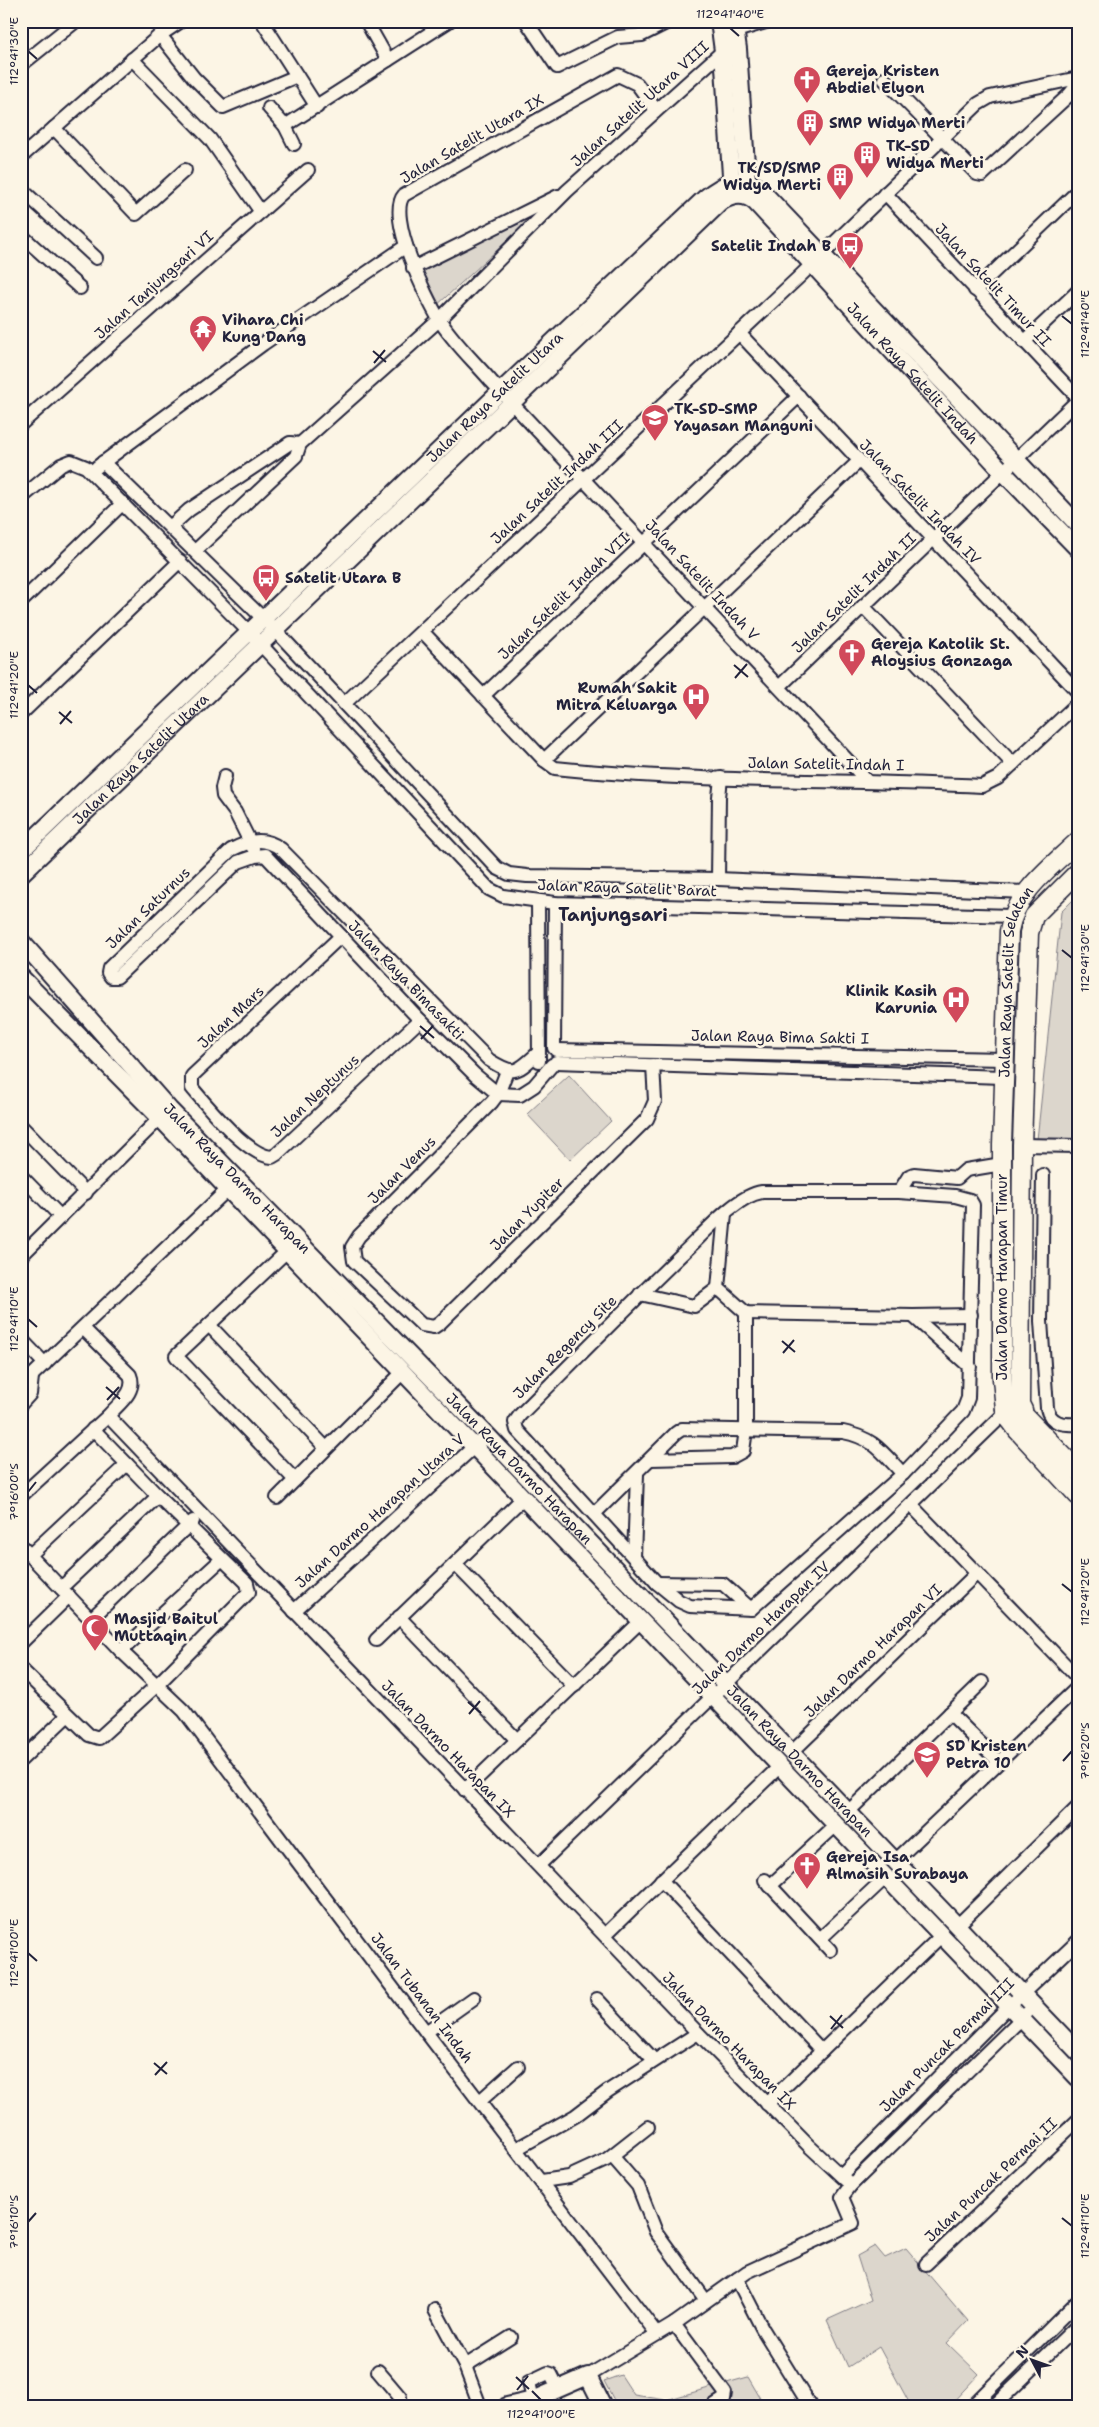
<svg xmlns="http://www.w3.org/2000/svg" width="1099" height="2427" font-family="'Shantell Sans',sans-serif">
	<rect width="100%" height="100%" fill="#fcf5e5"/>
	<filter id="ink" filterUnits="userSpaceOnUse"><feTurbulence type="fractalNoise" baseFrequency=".02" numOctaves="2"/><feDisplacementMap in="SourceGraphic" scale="10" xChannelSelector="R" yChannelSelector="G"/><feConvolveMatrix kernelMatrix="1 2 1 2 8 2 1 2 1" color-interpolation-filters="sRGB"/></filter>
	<g filter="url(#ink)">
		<g fill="#dcd6cc" stroke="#7f7c84">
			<polygon points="546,205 434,308 418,270"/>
			<polygon points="1078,895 1078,1142 1037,1140 1061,912"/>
			<polygon points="569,1075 611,1121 570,1160 527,1114"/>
			<polygon points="875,2246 885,2258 906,2248 968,2321 947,2343 979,2374 949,2406 911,2406 879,2347 848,2367 827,2320 871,2300 857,2256"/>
			<polygon points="621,2375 634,2395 666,2400 748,2377 765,2406 617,2406 604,2381"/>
		</g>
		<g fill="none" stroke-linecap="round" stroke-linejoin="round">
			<defs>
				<g id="minor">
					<polyline points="262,21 317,107"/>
					<polyline points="366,21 388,60"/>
					<polyline points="526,21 557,67 618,37 642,35 670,21"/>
					<polyline points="736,31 769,21"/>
					<polyline points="160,35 194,78 223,107 297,76"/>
					<polyline points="132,59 210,139 261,212"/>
					<polyline points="21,65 76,21"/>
					<polyline points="884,79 977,174 982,175 1069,95 1078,84"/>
					<polyline points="269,108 285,126 294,144"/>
					<path d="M 656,110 L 637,84 L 618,75 L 404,195 C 386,215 426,298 439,319 C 452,341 474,361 491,381 L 867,781"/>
					<polyline points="285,126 449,21"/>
					<polyline points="54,128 136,214 185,170"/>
					<polyline points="21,157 160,35 181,21"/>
					<polyline points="21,189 96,258"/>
					<polyline points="885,193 1078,398"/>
					<polyline points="21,235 80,288"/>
					<polyline points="413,268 558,196"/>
					<polyline points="975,290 1078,191"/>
					<polyline points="739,333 1078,692"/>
					<polyline points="1024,342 1078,291"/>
					<polyline points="21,424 308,170"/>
					<polyline points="103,462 278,633 497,868 509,874 527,876 718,879 1025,892"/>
					<polyline points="97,467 263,344 406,246"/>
					<polyline points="21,498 61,465 71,461 86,467 250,633 489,889 503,896 555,903 1012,916"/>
					<polyline points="170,527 189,510 281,449 290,443 300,444"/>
					<polyline points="195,551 296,456 300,444 439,320 567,191 723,51 729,50"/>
					<polyline points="21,602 123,503"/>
					<polyline points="863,606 1013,764"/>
					<path d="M 422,631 L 544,760 L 555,768 C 697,783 840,779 982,786 L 998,778 L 1078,703"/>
					<polyline points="779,687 1078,400"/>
					<polyline points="483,696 799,396"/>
					<polyline points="345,703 799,277 978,104 990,97 1078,78"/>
					<polyline points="21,714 180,561"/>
					<polyline points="544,760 859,461"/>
					<polyline points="225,776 222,788 223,796 235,812 253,848"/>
					<polyline points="718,879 719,797 721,778"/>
					<polyline points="538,902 539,1061"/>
					<path d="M 341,936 L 192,1076 L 192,1088 C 207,1106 248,1156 272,1157 L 277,1154 L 420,1020"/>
					<polyline points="554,1048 555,903"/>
					<polyline points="556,1050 1004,1059"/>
					<path d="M 538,1053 C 516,1073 515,1076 489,1060 L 281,849 C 263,836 249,841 231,850 L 109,968 L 108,973 L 111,977 L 117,977 L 238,862 L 255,856 L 265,855 L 420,1020 L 475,1075 L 498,1094 L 520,1095 L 534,1086 L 552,1065"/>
					<polyline points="556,1062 1003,1077"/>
					<polyline points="507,1071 498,1094 492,1102 359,1236 352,1247 354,1261 422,1325 434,1327 440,1323 647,1119 655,1101 653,1065"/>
					<polyline points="21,1126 86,1193"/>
					<polyline points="1022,1145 1078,1146"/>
					<path d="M 1043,1175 L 1041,1321 L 1047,1408 C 1050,1424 1064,1425 1078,1424"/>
					<polyline points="21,1176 61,1217"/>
					<path d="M 762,1192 L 899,1192 L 955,1196 L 970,1200 L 973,1205 L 968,1398 L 963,1411 L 903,1474 L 751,1609 L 690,1606 L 679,1601 L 657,1583 L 517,1430 L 515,1422 L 520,1415 C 574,1361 627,1307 682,1254 C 702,1236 735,1196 762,1192 Z"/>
					<polyline points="899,1192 909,1176 914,1174 957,1178 966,1170 1002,1164"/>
					<polyline points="725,1214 718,1288 746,1313 913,1316 971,1315"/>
					<polyline points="286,1252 176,1356 295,1480"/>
					<polyline points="21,1256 160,1118"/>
					<polyline points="640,1294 694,1306 718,1288"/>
					<polyline points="913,1316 970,1367"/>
					<polyline points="209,1325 326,1448"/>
					<path d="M 83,1328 L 130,1375 C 137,1392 118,1404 108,1416 L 698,2033 L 809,2146 L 851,2185"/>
					<polyline points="21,1339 45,1364"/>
					<polyline points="21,1386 227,1190"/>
					<polyline points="21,1404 30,1394 32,1377"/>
					<polyline points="651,1459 732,1457 743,1451 746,1430 746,1313"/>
					<polyline points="21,1496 108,1416"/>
					<polyline points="277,1498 402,1373"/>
					<polyline points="911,1505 1078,1678"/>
					<path d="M 594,1514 L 676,1433 L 682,1429 L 843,1432 C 874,1438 882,1452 903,1474"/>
					<polyline points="21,1546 121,1651 184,1711 426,2032 657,2334"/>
					<polyline points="30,1555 127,1464"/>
					<polyline points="634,1557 637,1474"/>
					<polyline points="455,1564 574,1686"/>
					<polyline points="657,1583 723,1584 751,1609"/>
					<polyline points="61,1588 158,1496"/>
					<polyline points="294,1611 487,1435"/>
					<polyline points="399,1617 517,1740"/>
					<polyline points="91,1619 193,1521"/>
					<polyline points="376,1640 522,1499"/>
					<polyline points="21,1643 69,1596"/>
					<polyline points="121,1651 222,1559"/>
					<polyline points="21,1669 89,1735 99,1738 156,1686 249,1592 247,1583 158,1496 93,1429"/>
					<polyline points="950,1713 999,1762"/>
					<polyline points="791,1753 977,1573"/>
					<polyline points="21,1760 67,1716"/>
					<polyline points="465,1790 640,1622"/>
					<polyline points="848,1812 982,1682"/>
					<polyline points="895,1861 1078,1687"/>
					<polyline points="539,1865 1005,1413"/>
					<polyline points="661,1880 822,2051"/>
					<polyline points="765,1880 830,1950"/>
					<polyline points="770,1886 835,1826"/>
					<polyline points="957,1926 1078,1807"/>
					<polyline points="605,1935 779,1767"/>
					<polyline points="820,1939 885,1878"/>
					<polyline points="597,1999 654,2060"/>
					<polyline points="426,2032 474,1998"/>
					<polyline points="480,2101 518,2067"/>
					<polyline points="767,2104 941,1936"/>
					<polyline points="516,2149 575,2116 608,2091 698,2033"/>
					<polyline points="612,2156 638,2186 656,2232 706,2301"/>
					<polyline points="841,2175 1002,2013 1078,1941"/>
					<polyline points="542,2181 569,2177 606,2160 648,2127"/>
					<polyline points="926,2264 1078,2120"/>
					<polyline points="737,2279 762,2328 810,2406"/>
					<polyline points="435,2310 465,2366 480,2406"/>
					<polyline points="674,2324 725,2393 724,2399 713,2406"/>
					<polyline points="465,2366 511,2337"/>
					<polyline points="378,2371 400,2397 401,2406"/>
					<polyline points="588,2376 674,2324 747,2272 853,2223 842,2197 851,2185 1027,2013"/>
					<polyline points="533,2400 529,2382 548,2373 551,2374 559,2390"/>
					<polyline points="972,2406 1078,2301"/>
					<polyline points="994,2406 1078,2325"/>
				</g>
				<g id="tertiary">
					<polyline points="719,21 723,51 732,191"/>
					<polyline points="734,21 738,49 748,193"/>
					<path id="s1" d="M 21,851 L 501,391 L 705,198 C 721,185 740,174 759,188 L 1078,525"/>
					<path id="s2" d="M 21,874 L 721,202 C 733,194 746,193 756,203 L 1003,472 L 1078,549"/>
					<path id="s3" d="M 21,941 L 170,1110 L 487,1435 L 1078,2052"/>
					<polyline points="21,977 160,1118 1078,2078"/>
					<polyline points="507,2406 533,2400 588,2376 603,2406"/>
				</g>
				<g id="secondary">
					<polyline points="1020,1404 1016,1402 1008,1404 1005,1409 1007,1417 1010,1420 1018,1419 1023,1410 1020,1404 1022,1145 1029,933 1034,916 1078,872"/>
					<path id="s4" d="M 1005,1409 L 1002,1379 L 1002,1145 L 1009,931 C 1016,892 1050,868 1078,841"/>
					<polyline points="1023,1414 1078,1471"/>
					<polyline points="1010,1420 1018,1431 1078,1496"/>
				</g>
			</defs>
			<use href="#minor" stroke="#22223b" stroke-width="16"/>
			<use href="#tertiary" stroke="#22223b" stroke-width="20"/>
			<use href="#secondary" stroke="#22223b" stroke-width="21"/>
			<use href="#minor" stroke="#fcf5e5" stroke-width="12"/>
			<use href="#tertiary" stroke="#fcf5e5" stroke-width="16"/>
			<use href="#secondary" stroke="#fcf5e5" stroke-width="18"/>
		</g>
	</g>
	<path fill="none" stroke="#22223b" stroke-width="2" d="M 730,28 L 739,36M 28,51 L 37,59M 1062,316 L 1072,324M 373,351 L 386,362M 374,363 L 385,350M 734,665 L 748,677M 735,678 L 747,664M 28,685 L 37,693M 59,712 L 72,723M 60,724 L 71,711M 1062,950 L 1072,958M 420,1026 L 434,1038M 421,1039 L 433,1026M 28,1319 L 37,1327M 782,1341 L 795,1352M 783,1353 L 794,1340M 106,1387 L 120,1399M 107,1400 L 119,1387M 28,1492 L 36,1482M 1062,1584 L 1072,1592M 468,1702 L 481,1713M 469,1714 L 480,1701M 1063,1761 L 1072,1751M 28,1953 L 37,1961M 830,2016 L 843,2028M 831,2029 L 842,2015M 154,2063 L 167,2074M 155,2075 L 167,2062M 1062,2218 L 1072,2226M 28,2222 L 36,2213M 516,2377 L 529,2389M 517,2390 L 528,2376M 532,2391 L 541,2400"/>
	<defs>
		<symbol id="church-pin" viewBox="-11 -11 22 30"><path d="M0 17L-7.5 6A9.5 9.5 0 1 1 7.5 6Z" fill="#d1495b" stroke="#fcf5e5"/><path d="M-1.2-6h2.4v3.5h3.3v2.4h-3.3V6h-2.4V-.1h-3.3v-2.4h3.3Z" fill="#fff"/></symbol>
		<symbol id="building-pin" viewBox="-11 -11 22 30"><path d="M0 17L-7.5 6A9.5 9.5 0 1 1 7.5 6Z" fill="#d1495b" stroke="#fcf5e5"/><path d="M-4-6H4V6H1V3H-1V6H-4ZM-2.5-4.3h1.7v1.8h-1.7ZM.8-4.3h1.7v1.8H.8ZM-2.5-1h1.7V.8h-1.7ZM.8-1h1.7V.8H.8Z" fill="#fff"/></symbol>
		<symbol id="bus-pin" viewBox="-11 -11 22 30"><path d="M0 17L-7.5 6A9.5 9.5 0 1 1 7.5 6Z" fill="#d1495b" stroke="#fcf5e5"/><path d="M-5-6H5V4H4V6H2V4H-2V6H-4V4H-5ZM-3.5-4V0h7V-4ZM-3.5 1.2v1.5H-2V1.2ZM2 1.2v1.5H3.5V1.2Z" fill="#fff"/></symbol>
		<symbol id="temple-pin" viewBox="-11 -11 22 30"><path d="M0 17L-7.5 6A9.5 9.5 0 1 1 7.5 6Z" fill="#d1495b" stroke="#fcf5e5"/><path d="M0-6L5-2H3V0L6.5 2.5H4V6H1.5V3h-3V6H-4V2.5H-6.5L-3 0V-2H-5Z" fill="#fff"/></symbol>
		<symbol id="school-pin" viewBox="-11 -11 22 30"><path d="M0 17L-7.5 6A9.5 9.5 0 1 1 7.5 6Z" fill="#d1495b" stroke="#fcf5e5"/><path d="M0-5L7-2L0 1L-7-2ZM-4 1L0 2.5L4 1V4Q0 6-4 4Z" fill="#fff"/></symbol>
		<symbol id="hospital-pin" viewBox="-11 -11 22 30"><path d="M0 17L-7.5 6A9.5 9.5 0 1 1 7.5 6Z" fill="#d1495b" stroke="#fcf5e5"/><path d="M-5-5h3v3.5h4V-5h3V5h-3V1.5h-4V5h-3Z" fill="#fff"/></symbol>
		<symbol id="mosque-pin" viewBox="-11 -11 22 30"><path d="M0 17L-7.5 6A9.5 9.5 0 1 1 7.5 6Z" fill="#d1495b" stroke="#fcf5e5"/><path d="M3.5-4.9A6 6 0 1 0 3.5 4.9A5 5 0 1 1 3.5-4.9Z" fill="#fff"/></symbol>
	</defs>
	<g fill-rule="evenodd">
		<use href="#church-pin" x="791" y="64" width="32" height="43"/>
		<use href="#building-pin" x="794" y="107" width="32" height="43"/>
		<use href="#building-pin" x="851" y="139" width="32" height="43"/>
		<use href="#building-pin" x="824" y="161" width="32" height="43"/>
		<use href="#bus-pin" x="834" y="230" width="32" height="43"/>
		<use href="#temple-pin" x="187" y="313" width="32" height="43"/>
		<use href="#school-pin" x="639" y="402" width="32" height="43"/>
		<use href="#bus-pin" x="250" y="562" width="32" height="43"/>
		<use href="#church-pin" x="836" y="637" width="32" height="43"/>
		<use href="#hospital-pin" x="680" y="681" width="32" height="43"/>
		<use href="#hospital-pin" x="940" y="984" width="32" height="43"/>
		<use href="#mosque-pin" x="79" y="1612" width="32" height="43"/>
		<use href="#school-pin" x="911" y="1739" width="32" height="43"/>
		<use href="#church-pin" x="791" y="1850" width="32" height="43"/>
	</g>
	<g text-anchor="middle" stroke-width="5" stroke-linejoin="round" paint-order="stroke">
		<g font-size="15" font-weight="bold" fill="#22223b" stroke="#fcf5e5" text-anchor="start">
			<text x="826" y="76">Gereja Kristen<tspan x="826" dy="17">Abdiel Elyon</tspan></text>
			<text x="829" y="128">SMP Widya Merti</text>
			<text x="886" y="151">TK-SD<tspan x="886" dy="17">Widya Merti</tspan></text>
			<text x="821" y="173" text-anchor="end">TK/SD/SMP<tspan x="821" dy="17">Widya Merti</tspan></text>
			<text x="831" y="251" text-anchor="end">Satelit Indah B</text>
			<text x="222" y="325">Vihara Chi<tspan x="222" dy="17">Kung Dang</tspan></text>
			<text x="674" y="414">TK-SD-SMP<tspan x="674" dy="17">Yayasan Manguni</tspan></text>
			<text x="285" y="583">Satelit Utara B</text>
			<text x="871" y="649">Gereja Katolik St.<tspan x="871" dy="17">Aloysius Gonzaga</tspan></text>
			<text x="677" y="693" text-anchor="end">Rumah Sakit<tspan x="677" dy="17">Mitra Keluarga</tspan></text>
			<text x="937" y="996" text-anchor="end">Klinik Kasih<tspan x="937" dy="17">Karunia</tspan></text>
			<text x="114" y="1624">Masjid Baitul<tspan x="114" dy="17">Muttaqin</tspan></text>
			<text x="946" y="1751">SD Kristen<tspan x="946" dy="17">Petra 10</tspan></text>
			<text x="826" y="1862">Gereja Isa<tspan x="826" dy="17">Almasih Surabaya</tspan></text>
		</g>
		<g font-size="15" fill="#22223b" stroke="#fcf5e5">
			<text transform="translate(640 104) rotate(-42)" y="5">Jalan Satelit Utara VIII</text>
			<text transform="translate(472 139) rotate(-30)" y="5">Jalan Satelit Utara IX</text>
			<text transform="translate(154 285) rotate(-42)" y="5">Jalan Tanjungsari VI</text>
			<text transform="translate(993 285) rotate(47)" y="5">Jalan Satelit Timur II</text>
			<text dy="5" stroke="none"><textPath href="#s2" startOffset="1240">Jalan Raya Satelit Indah</textPath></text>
			<text dy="5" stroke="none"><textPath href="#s1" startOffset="656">Jalan Raya Satelit Utara</textPath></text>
			<text transform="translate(557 482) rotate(-43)" y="5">Jalan Satelit Indah III</text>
			<text transform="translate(920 502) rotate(46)" y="5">Jalan Satelit Indah IV</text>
			<text transform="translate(702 580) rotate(47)" y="5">Jalan Satelit Indah V</text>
			<text transform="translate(854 593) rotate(-44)" y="5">Jalan Satelit Indah II</text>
			<text transform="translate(564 596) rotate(-44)" y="5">Jalan Satelit Indah VII</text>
			<text dy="5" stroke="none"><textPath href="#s2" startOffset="166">Jalan Raya Satelit Utara</textPath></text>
			<text transform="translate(826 764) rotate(1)" y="5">Jalan Satelit Indah I</text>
			<text transform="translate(627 888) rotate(2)" y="5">Jalan Raya Satelit Barat</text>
			<text transform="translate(148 908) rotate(-44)" y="5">Jalan Saturnus</text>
			<text transform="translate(406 980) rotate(46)" y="5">Jalan Raya Bimasakti</text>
			<text dy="5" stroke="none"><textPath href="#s4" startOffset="429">Jalan Raya Satelit Selatan</textPath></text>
			<text transform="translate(231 1017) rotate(-43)" y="5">Jalan Mars</text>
			<text transform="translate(780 1037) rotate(1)" y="5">Jalan Raya Bima Sakti I</text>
			<text transform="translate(315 1096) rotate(-43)" y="5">Jalan Neptunus</text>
			<text transform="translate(402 1170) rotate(-45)" y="5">Jalan Venus</text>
			<text dy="5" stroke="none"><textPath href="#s3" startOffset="321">Jalan Raya Darmo Harapan</textPath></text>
			<text transform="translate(527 1214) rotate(-45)" y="5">Jalan Yupiter</text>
			<text transform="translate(1002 1277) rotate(-90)" y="5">Jalan Darmo Harapan Timur</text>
			<text transform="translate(565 1347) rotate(-45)" y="5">Jalan Regency Site</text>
			<text dy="5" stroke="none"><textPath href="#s3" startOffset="726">Jalan Raya Darmo Harapan</textPath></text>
			<text transform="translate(380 1511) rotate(-42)" y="5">Jalan Darmo Harapan Utara V</text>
			<text transform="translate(761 1628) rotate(-44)" y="5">Jalan Darmo Harapan IV</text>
			<text transform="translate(873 1651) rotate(-44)" y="5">Jalan Darmo Harapan VI</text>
			<text transform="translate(448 1749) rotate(46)" y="5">Jalan Darmo Harapan IX</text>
			<text dy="5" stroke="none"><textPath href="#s3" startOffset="1131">Jalan Raya Darmo Harapan</textPath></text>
			<text transform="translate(422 1998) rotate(53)" y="5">Jalan Tubanan Indah</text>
			<text transform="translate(729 2041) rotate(46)" y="5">Jalan Darmo Harapan IX</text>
			<text transform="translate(947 2045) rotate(-45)" y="5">Jalan Puncak Permai III</text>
			<text transform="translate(991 2180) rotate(-43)" y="5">Jalan Puncak Permai II</text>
		</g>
		<g font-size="18" font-weight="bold" fill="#22223b" stroke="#fcf5e5">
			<text x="613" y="921">Tanjungsari</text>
		</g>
	</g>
	<rect width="1099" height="2427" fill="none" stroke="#fcf5e5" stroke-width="55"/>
	<g transform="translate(1032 2360) rotate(311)" stroke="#fcf5e5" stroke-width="4" paint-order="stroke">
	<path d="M0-4L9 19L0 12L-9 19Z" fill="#22223b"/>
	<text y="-8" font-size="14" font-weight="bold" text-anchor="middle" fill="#22223b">N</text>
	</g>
	<rect x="28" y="28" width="1044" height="2372" fill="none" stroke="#22223b" stroke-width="2"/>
	<g font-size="12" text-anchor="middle" fill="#22223b">
		<text x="730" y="18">112°41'40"E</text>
		<text transform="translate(14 51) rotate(-90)" y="4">112°41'30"E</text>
		<text transform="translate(1085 324) rotate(-90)" y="4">112°41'40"E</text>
		<text transform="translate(14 685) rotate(-90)" y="4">112°41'20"E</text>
		<text transform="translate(1085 958) rotate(-90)" y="4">112°41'30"E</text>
		<text transform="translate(14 1319) rotate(-90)" y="4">112°41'10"E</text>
		<text transform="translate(14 1492) rotate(-90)" y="4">7°16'00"S</text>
		<text transform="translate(1085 1592) rotate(-90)" y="4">112°41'20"E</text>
		<text transform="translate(1085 1751) rotate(-90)" y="4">7°16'20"S</text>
		<text transform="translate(14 1953) rotate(-90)" y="4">112°41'00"E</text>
		<text transform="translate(14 2222) rotate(-90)" y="4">7°16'10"S</text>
		<text transform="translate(1085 2226) rotate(-90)" y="4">112°41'10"E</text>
		<text x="541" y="2418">112°41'00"E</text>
	</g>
</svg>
